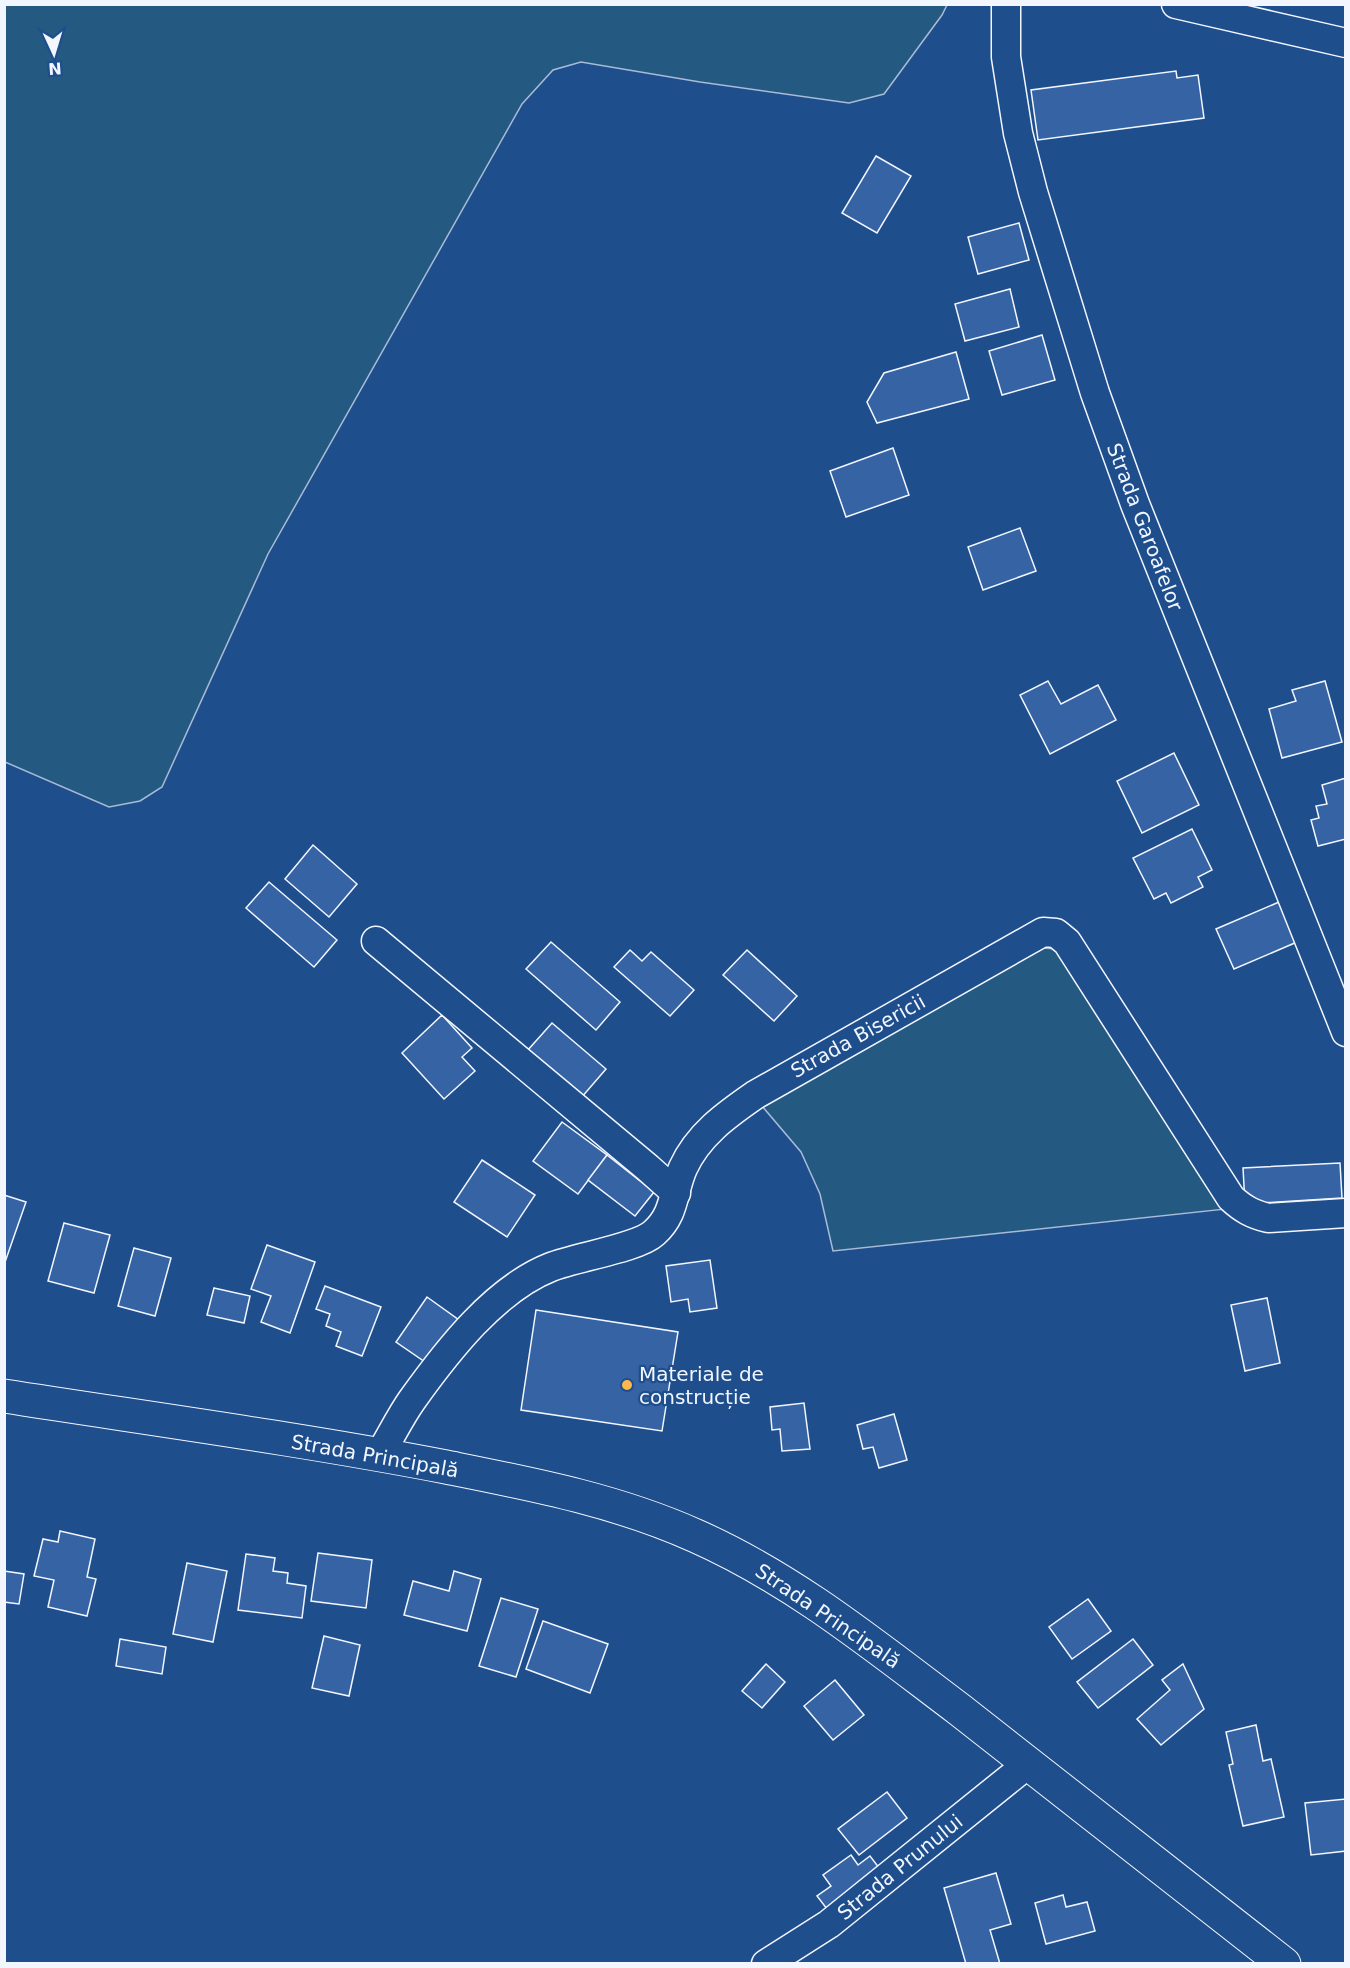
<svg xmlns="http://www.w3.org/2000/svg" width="1350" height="1968" font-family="'DejaVu Sans',sans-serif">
	<rect width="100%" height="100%" fill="#1f4e8c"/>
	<g fill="#245a82" stroke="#a8bbd7" stroke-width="1.5">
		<polygon points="4,5 5,4 947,5 942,15 884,94 849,103 700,82 581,62 553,70 522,104 268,554 162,787 140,801 109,807 5,762"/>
		<polygon points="1042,948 1058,949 1226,1209 833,1251 820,1194 801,1152 762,1106"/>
	</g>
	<g fill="#3563a3" stroke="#f2f6ff" stroke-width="1.5">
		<polygon points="1176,71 1177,78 1198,75 1204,118 1038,140 1031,90"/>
		<polygon points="876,156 911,176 877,233 842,213"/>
		<polygon points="1019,223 1029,260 978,274 968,237"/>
		<polygon points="1010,289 1019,327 965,341 955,304"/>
		<polygon points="1042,335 1055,380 1002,395 989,351"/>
		<polygon points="956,352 969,399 877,423 867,402 884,373"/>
		<polygon points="893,448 909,495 846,517 830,471"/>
		<polygon points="1020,528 1036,571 983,590 968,547"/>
		<polygon points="1048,681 1061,704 1098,685 1116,720 1050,754 1020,695"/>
		<polygon points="1325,681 1342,742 1282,758 1269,709 1296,701 1292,690"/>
		<polygon points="1174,753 1199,805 1142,833 1117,781"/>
		<polygon points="1346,778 1346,839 1318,846 1311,820 1319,818 1316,806 1327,804 1322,785"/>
		<polygon points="1192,829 1212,870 1198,877 1203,887 1171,903 1166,893 1154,899 1133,858"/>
		<polygon points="313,845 357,884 329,917 285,879"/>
		<polygon points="269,882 337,940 314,967 246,908"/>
		<polygon points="1279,902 1297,942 1234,969 1216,929"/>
		<polygon points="551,942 620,1002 596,1030 526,969"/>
		<polygon points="630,950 642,961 651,952 694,990 670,1016 614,967"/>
		<polygon points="747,950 797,996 774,1021 723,975"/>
		<polygon points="442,1015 472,1048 462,1057 475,1071 444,1099 402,1053"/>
		<polygon points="552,1023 606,1069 581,1098 527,1051"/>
		<polygon points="562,1122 607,1155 578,1194 533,1161"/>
		<polygon points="607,1155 654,1192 635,1216 588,1180"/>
		<polygon points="482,1160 535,1195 507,1237 454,1202"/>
		<polygon points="1340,1163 1342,1198 1245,1204 1243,1168"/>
		<polygon points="4,1195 26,1202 4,1265"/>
		<polygon points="64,1223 110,1235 94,1293 48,1281"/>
		<polygon points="267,1245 315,1262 290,1333 261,1322 271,1296 251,1289"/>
		<polygon points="134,1248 171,1258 155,1316 118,1306"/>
		<polygon points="710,1260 717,1308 690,1312 688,1299 671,1302 666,1266"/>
		<polygon points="325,1286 381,1307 362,1356 336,1346 341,1332 326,1326 330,1314 316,1309"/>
		<polygon points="214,1288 250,1296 244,1323 207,1315"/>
		<polygon points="427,1297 459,1320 428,1364 396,1342"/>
		<polygon points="1267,1298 1280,1363 1245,1371 1231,1305"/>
		<polygon points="536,1310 678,1332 662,1431 521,1410"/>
		<polygon points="804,1403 810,1449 782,1451 780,1429 772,1430 770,1407"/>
		<polygon points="894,1414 907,1460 879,1468 873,1447 863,1449 857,1425"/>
		<polygon points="60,1531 95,1539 87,1577 96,1579 87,1616 48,1607 54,1580 34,1576 43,1539 58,1542"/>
		<polygon points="318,1553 372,1560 366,1608 311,1601"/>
		<polygon points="246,1554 275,1558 273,1571 288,1573 287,1583 306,1586 302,1618 238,1610"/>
		<polygon points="187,1563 227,1571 213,1642 173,1634"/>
		<polygon points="4,1571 24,1574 19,1604 4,1602"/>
		<polygon points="454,1571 481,1579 467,1631 404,1615 413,1581 449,1591"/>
		<polygon points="501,1598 538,1609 516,1677 479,1666"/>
		<polygon points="1088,1599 1111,1631 1072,1659 1049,1627"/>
		<polygon points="543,1621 608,1644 590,1693 526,1669"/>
		<polygon points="324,1636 360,1645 349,1696 312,1688"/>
		<polygon points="120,1639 166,1647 162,1674 116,1666"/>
		<polygon points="1133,1639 1153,1665 1098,1708 1077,1682"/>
		<polygon points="766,1664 785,1682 762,1708 742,1691"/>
		<polygon points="1183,1664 1204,1709 1161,1745 1137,1719 1170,1690 1162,1680"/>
		<polygon points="835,1680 864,1715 833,1740 804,1706"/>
		<polygon points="1256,1725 1263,1761 1271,1759 1284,1817 1243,1826 1229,1765 1233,1764 1226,1732"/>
		<polygon points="887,1792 907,1818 859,1855 838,1829"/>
		<polygon points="1346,1799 1346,1851 1311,1855 1305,1803"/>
		<polygon points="851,1855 858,1865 870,1856 880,1869 827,1909 817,1896 831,1886 823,1875"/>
		<polygon points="996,1873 1011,1924 990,1930 1000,1964 966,1964 944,1888"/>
		<polygon points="1063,1895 1066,1907 1087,1902 1095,1931 1046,1944 1035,1903"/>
	</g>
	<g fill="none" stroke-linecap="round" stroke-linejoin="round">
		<defs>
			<g id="street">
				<polyline points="1006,4 1006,57 1018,133 1033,192 1095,393 1135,504 1346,1032"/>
				<polyline points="1176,4 1346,43"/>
				<polyline points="376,941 648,1168 676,1193"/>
				<path d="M 380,1454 C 391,1436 400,1417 412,1400 C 447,1351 495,1289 551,1267 C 576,1257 638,1248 654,1233 C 676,1213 672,1193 683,1168 C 698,1135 726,1115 755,1095 L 1043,932 L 1056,933 L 1067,942 L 1231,1198 C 1243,1209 1252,1214 1268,1218 L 1346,1213"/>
				<polyline points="766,1964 829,1924 1029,1763"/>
			</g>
			<path id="highway" d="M 4,1396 C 152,1419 300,1439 446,1467 C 531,1484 616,1500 696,1536 C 793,1579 875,1646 960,1710 C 1068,1794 1176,1879 1284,1964"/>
		</defs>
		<use href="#street" stroke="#f2f6ff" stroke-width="31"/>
		<use href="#highway" stroke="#f2f6ff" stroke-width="35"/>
		<use href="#street" stroke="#1f4e8c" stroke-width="28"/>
		<use href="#highway" stroke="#1f4e8c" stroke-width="33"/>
	</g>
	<circle fill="#ffb74d" stroke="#1f4e8c" stroke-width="2" cx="627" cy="1385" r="6"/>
	<g text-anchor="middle" stroke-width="4.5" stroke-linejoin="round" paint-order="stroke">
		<g font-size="20" fill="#f2f6ff" stroke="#1f4e8c">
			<text transform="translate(1145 527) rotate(69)" y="7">Strada Garoafelor</text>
			<text transform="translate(858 1036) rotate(-29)" y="7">Strada Bisericii</text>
			<text transform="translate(375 1456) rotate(10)" y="7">Strada Principală</text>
			<text transform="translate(828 1616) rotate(34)" y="7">Strada Principală</text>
			<text transform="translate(900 1867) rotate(-39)" y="7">Strada Prunului</text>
		</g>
		<g font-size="20" fill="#f2f6ff" stroke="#1f4e8c" text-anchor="start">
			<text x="639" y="1381">Materiale de<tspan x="639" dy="23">construcție</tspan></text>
		</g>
	</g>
	<rect width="1350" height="1968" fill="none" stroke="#f2f6ff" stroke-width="12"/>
	<g transform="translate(54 54) rotate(176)" stroke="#1f4e8c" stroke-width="4.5" paint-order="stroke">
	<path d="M0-4.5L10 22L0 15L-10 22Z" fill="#f2f6ff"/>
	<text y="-9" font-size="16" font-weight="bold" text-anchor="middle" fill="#f2f6ff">N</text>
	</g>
</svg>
